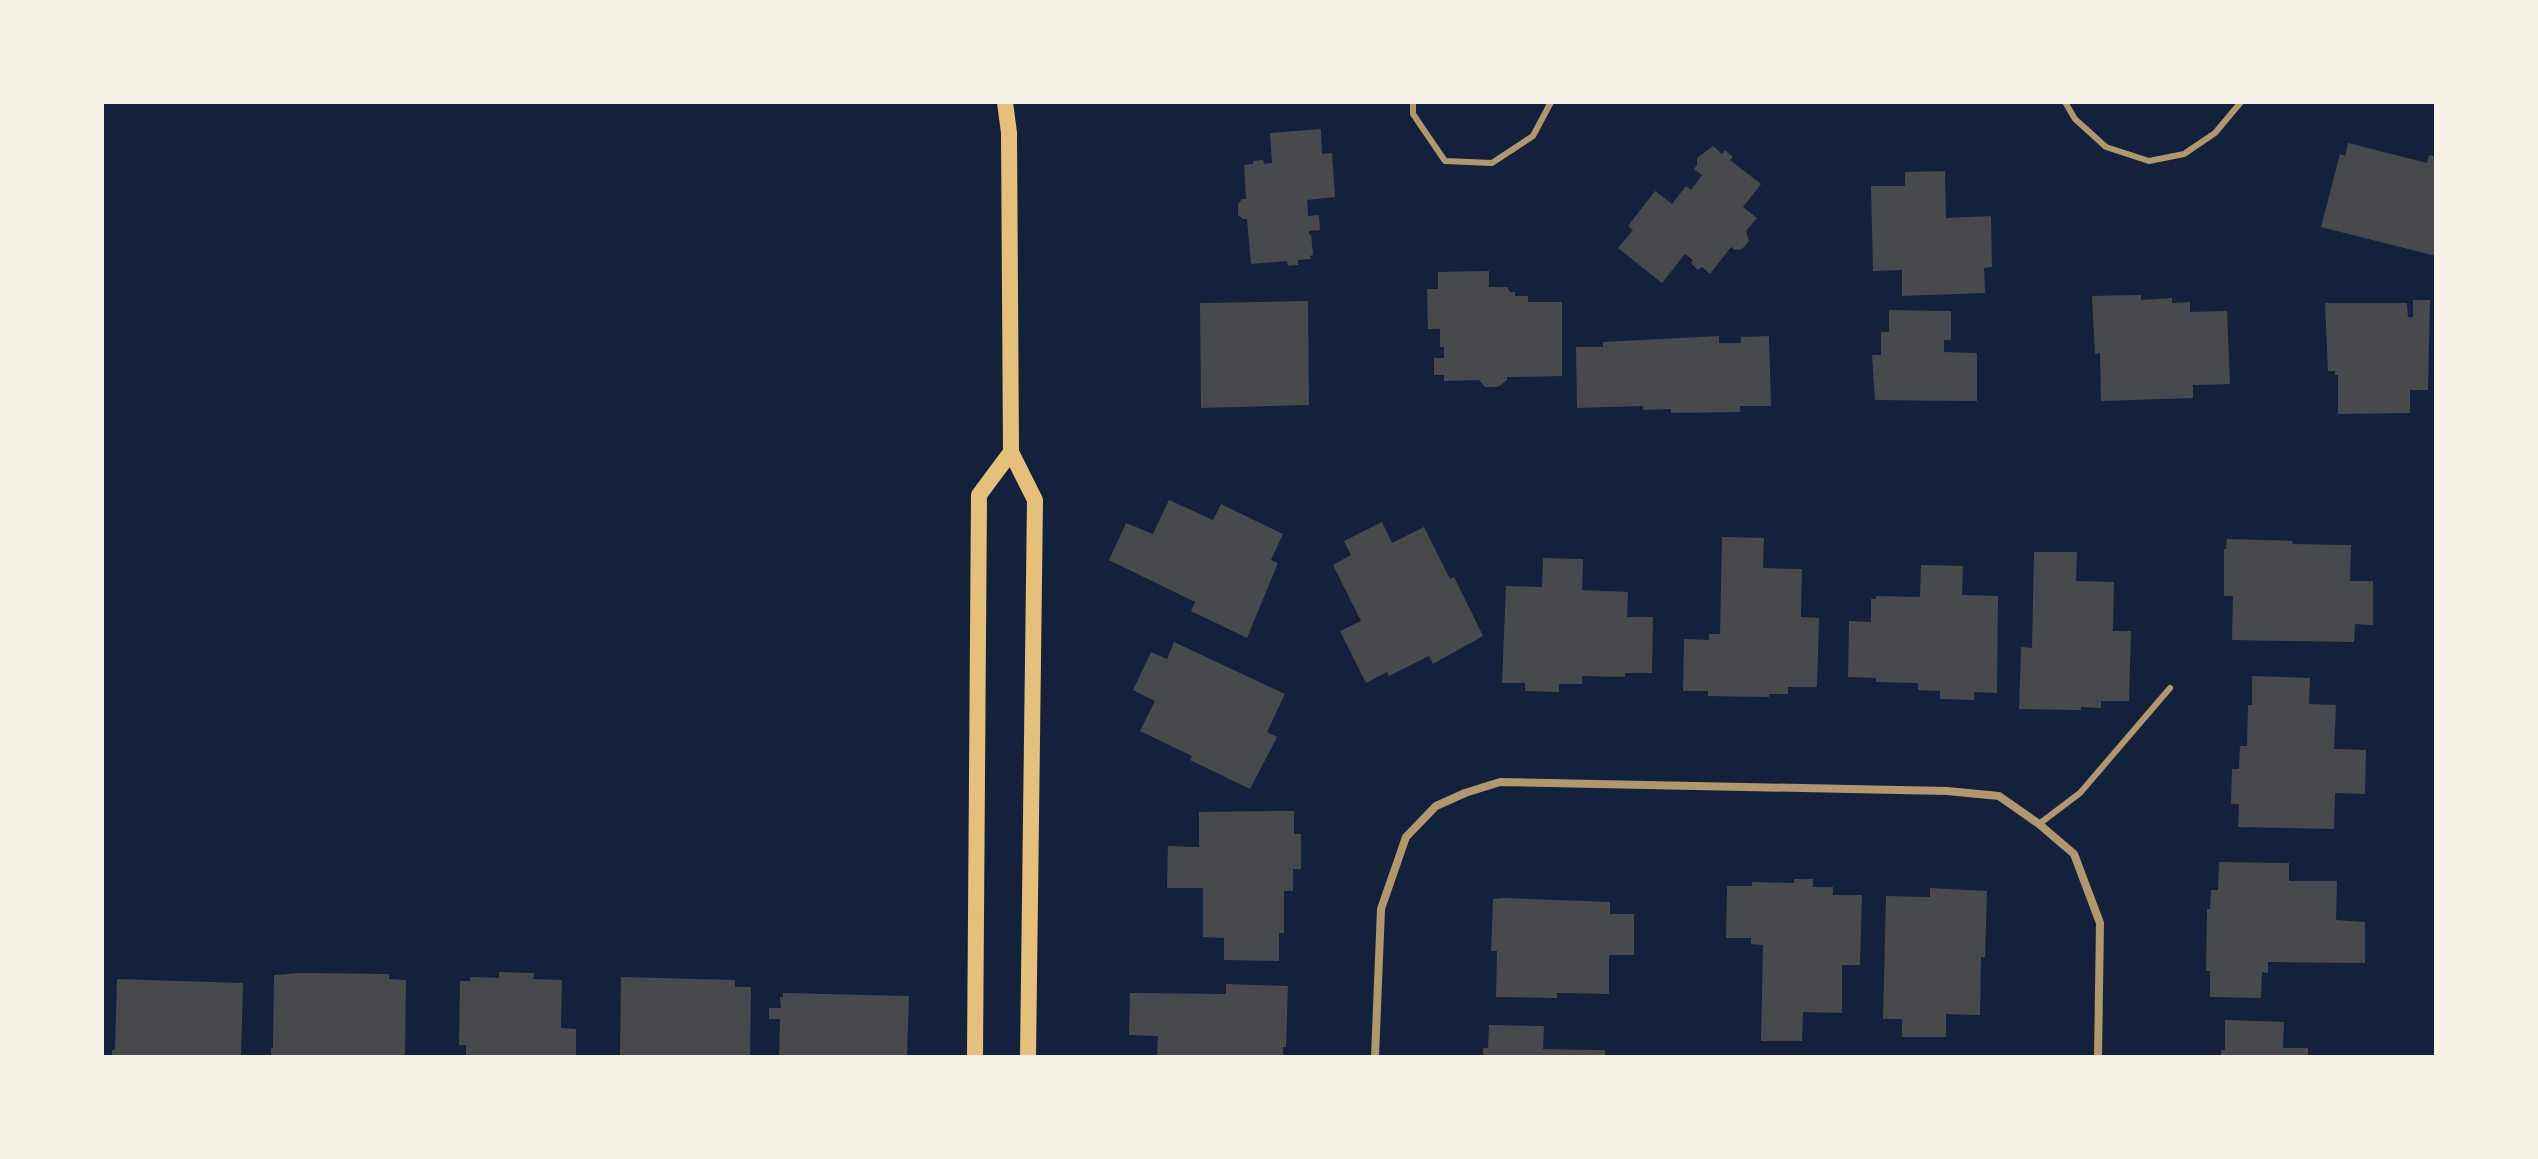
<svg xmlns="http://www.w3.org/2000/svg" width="2538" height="1159" font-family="Raleway,sans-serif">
	<rect width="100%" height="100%" fill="#14213d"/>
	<g fill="#48494c">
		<polygon points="1321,129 1322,154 1332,153 1335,197 1307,200 1308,216 1319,215 1320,230 1309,231 1309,235 1311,234 1313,255 1310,256 1311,259 1298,260 1298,265 1288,266 1287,261 1251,264 1247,219 1243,219 1238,215 1238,204 1242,199 1246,199 1244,165 1253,164 1253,161 1263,160 1264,164 1272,163 1270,133"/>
		<polygon points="2348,143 2427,163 2429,155 2436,157 2436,256 2321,227 2340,154 2345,156"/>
		<polygon points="1713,146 1722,154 1725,150 1733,157 1730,160 1761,184 1743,207 1757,218 1746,231 1749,241 1742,249 1735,250 1731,247 1710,274 1702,267 1698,270 1691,263 1693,260 1685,254 1662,283 1618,248 1633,230 1628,226 1655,191 1672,204 1686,186 1691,190 1702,175 1694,169 1697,165 1697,158"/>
		<polygon points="1945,171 1946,218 1991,216 1992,267 1984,268 1985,293 1902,296 1902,270 1873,271 1871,186 1905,186 1905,172"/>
		<polygon points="1489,271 1489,287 1507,287 1510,292 1515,292 1515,296 1528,296 1528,302 1562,302 1562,376 1507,377 1507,380 1498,387 1485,387 1479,380 1444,381 1444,375 1434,375 1434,358 1444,358 1444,347 1440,347 1440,329 1428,329 1427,289 1438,289 1438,272"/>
		<polygon points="2141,295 2141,300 2172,298 2172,303 2190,302 2190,312 2227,311 2230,384 2193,385 2193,398 2101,401 2100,353 2095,354 2092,296"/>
		<polygon points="2413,300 2430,300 2428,390 2410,390 2410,413 2338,414 2338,375 2335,375 2335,371 2328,371 2325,303 2407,303 2408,317 2413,317"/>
		<polygon points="1308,301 1309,405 1201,408 1200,303"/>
		<polygon points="1889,310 1951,311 1951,340 1944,340 1944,352 1977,353 1977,401 1875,400 1872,355 1881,355 1881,332 1889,332"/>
		<polygon points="1719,336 1719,343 1741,343 1741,337 1769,336 1771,406 1740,406 1740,412 1671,413 1671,409 1643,410 1643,406 1577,408 1576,347 1603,347 1603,342"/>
		<polygon points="1169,500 1213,520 1221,504 1283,534 1271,560 1278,563 1247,638 1191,611 1195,602 1109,560 1126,523 1153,534"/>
		<polygon points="1382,522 1392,543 1424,527 1450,579 1454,577 1483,636 1433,664 1429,656 1389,676 1387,672 1366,683 1340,631 1361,621 1333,565 1351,555 1344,541"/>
		<polygon points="1722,537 1764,538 1763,568 1802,569 1801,617 1819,618 1817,687 1788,687 1788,694 1769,694 1769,697 1708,696 1708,691 1683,691 1684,639 1709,640 1709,634 1720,634"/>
		<polygon points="2227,539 2293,541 2292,544 2351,545 2350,581 2373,581 2373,625 2355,624 2354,642 2232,640 2233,596 2224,596 2224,549 2226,549"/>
		<polygon points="2034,552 2077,552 2076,581 2114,582 2113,631 2131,631 2129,701 2101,701 2101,708 2081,707 2081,710 2019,709 2021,647 2032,648"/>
		<polygon points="1543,558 1583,559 1582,590 1628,592 1627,617 1653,617 1652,673 1625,673 1625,677 1582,676 1582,684 1559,684 1559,692 1525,691 1525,683 1502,683 1506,586 1542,587"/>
		<polygon points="1921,565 1963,566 1962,595 1998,596 1997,693 1974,692 1974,700 1940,699 1940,691 1918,690 1918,683 1876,682 1876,678 1848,677 1849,621 1871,622 1871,599 1876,599 1876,596 1920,597"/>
		<polygon points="1174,642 1285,694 1267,732 1277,737 1250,789 1190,760 1192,756 1140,731 1155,701 1133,690 1151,652 1167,659"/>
		<polygon points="2252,676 2310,678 2309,704 2336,705 2334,749 2366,750 2365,794 2335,793 2334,829 2238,827 2239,804 2231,804 2232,769 2239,769 2240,746 2247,746 2248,705 2252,705"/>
		<polygon points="1272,811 1294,811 1294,834 1301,834 1301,869 1293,869 1293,891 1284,891 1284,933 1279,933 1279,961 1224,960 1224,938 1203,937 1203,888 1167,888 1168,846 1199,847 1199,812"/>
		<polygon points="2219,862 2289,863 2289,881 2337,881 2336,920 2365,922 2365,963 2268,962 2268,973 2262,972 2261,998 2210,997 2210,971 2206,971 2207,909 2210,909 2211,890 2218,890"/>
		<polygon points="1794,879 1813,879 1813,887 1833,887 1833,895 1862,895 1860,965 1842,965 1842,1013 1803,1012 1802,1041 1761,1041 1763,945 1751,944 1751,938 1726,938 1727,886 1752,886 1752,882 1794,883"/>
		<polygon points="1930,888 1987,891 1985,957 1981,957 1980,1015 1946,1014 1946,1037 1902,1037 1902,1019 1883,1019 1886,896 1930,897"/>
		<polygon points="1504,898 1610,902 1610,914 1634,914 1634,955 1609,955 1609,994 1557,993 1557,998 1496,997 1497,951 1491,951 1493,899"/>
		<polygon points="499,972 534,973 533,979 562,980 561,1028 576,1029 576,1057 466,1057 466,1045 459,1045 460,981 470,981 470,977 499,978"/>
		<polygon points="300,973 389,974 389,979 406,980 405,1057 271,1057 271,1048 273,1048 274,975"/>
		<polygon points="621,977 735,980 735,987 751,987 750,1057 620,1057"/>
		<polygon points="117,979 243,983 241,1057 112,1057 112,1050 115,1050"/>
		<polygon points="1226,984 1288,986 1286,1047 1283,1047 1283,1057 1157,1057 1158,1036 1129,1035 1130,993 1226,994"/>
		<polygon points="783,993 909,996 907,1057 779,1057 780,1019 769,1019 769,1008 781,1008 780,997 783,997"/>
		<polygon points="2225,1020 2284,1022 2283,1048 2308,1048 2308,1057 2221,1057 2221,1050 2225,1050"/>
		<polygon points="1489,1025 1544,1026 1543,1049 1605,1050 1605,1057 1483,1057 1483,1048 1488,1048"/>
	</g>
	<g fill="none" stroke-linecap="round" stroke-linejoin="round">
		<g stroke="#b1986c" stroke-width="6">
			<polyline points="1413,102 1413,114 1445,161 1492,163 1533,136 1551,102"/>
			<polyline points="2065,102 2075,119 2106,147 2149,161 2184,154 2215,133 2241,102"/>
			<polyline points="2039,824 2080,793 2170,688"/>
		</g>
		<polyline stroke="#b1986c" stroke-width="8" points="1375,1057 1381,909 1406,837 1436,806 1465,793 1500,782 1947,791 1999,796 2039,824 2074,854 2100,923 2098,1057"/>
		<g stroke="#e5c07b" stroke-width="16">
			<polyline points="1005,102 1009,133 1011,452 1035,500 1028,1057"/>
			<polyline points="975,1057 979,495 1011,452"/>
		</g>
	</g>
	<rect width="2538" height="1159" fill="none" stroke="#f6f1e7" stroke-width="208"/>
</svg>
